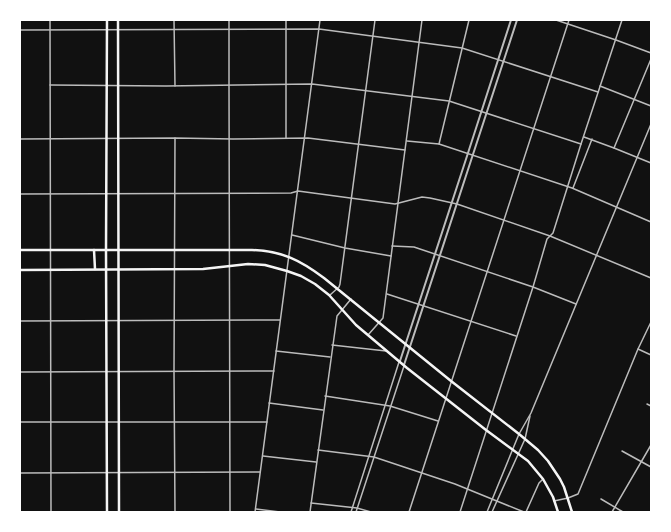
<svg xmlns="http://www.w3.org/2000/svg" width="671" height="532" font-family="Roboto,sans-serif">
	<rect width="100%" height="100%" fill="#111"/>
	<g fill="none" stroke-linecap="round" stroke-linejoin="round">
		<g stroke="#bcbcbc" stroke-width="1.5">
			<polyline points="50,20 51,512"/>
			<polyline points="174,20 175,86"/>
			<polyline points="229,20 229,85 230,512"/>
			<polyline points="286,20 286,138"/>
			<polyline points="556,20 616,40 651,53"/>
			<polyline points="20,30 319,29 462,48 598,92"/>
			<polyline points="50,85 166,86 312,84 449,101 581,144"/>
			<polyline points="600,86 651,106"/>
			<polyline points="584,137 614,148 651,163"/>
			<polyline points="175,138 174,372 175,512"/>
			<polyline points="20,139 175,138 233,139 308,138 405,150"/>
			<polyline points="407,141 439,144 572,188 651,222"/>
			<polyline points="439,144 469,20"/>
			<polyline points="614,148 651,59"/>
			<polyline points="573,188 592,139"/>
			<polyline points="20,194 291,193 298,191 395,204 422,197 430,198 457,204 550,236 651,278"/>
			<polyline points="292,235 345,248 391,256"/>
			<polyline points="392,246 414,247 533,287 576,304"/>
			<polyline points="387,294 516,336"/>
			<polyline points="330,295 339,287 340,284 375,20"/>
			<polyline points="20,321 280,320"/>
			<polyline points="368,335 383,318 422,20"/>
			<polyline points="332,345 386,351"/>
			<polyline points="638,349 651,355"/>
			<polyline points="276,351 330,357"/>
			<polyline points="20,372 274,371"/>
			<polyline points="325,396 390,406 438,421"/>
			<polyline points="269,403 323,410"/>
			<polyline points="647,404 651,406"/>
			<polyline points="20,422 267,422"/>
			<polyline points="318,450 374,457 455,484 524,512"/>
			<polyline points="622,451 651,467"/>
			<polyline points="263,456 316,462"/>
			<polyline points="20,473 260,472"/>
			<polyline points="601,499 623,512"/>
			<polyline points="554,501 568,498 578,494 638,349 651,322"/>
			<polyline points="311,503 357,508 371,512"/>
			<polyline points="256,509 280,512"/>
			<polyline points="255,512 320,20"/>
			<polyline points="310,512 337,316 351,299"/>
			<polyline points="351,512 399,362"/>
			<polyline points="356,512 404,366"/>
			<polyline points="409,512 569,20"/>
			<polyline points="460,512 533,287 547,239 553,233 581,144 622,20"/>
			<polyline points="487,512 519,434 531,413 651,124"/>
			<polyline points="492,512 525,439 530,416"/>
			<polyline points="526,512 539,483 543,479"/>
			<polyline points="612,512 651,445"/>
		</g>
		<g stroke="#bcbcbc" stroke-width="2">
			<polyline points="400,361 468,153 511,20"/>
			<polyline points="404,365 517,20"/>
		</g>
		<g stroke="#f5f5f5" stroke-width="2.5">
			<polyline points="107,20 106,250 107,512"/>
			<polyline points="118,20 119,512"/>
		</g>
		<g stroke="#f5f5f5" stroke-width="2.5">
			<path d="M 20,250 L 252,250 C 282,251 300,260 324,278 L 451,381 L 519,434 L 538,450 L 548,461 L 560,479 L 564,487 L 572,512"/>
			<polyline points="94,250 95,269"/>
			<polyline points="20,270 203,269 248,264 265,265 287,271 301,276 315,284 329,295 356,325 407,368 486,430 528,461 543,479 553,497 558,512"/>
		</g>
	</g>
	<rect width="671" height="532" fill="none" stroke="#ffffff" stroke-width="42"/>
</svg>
